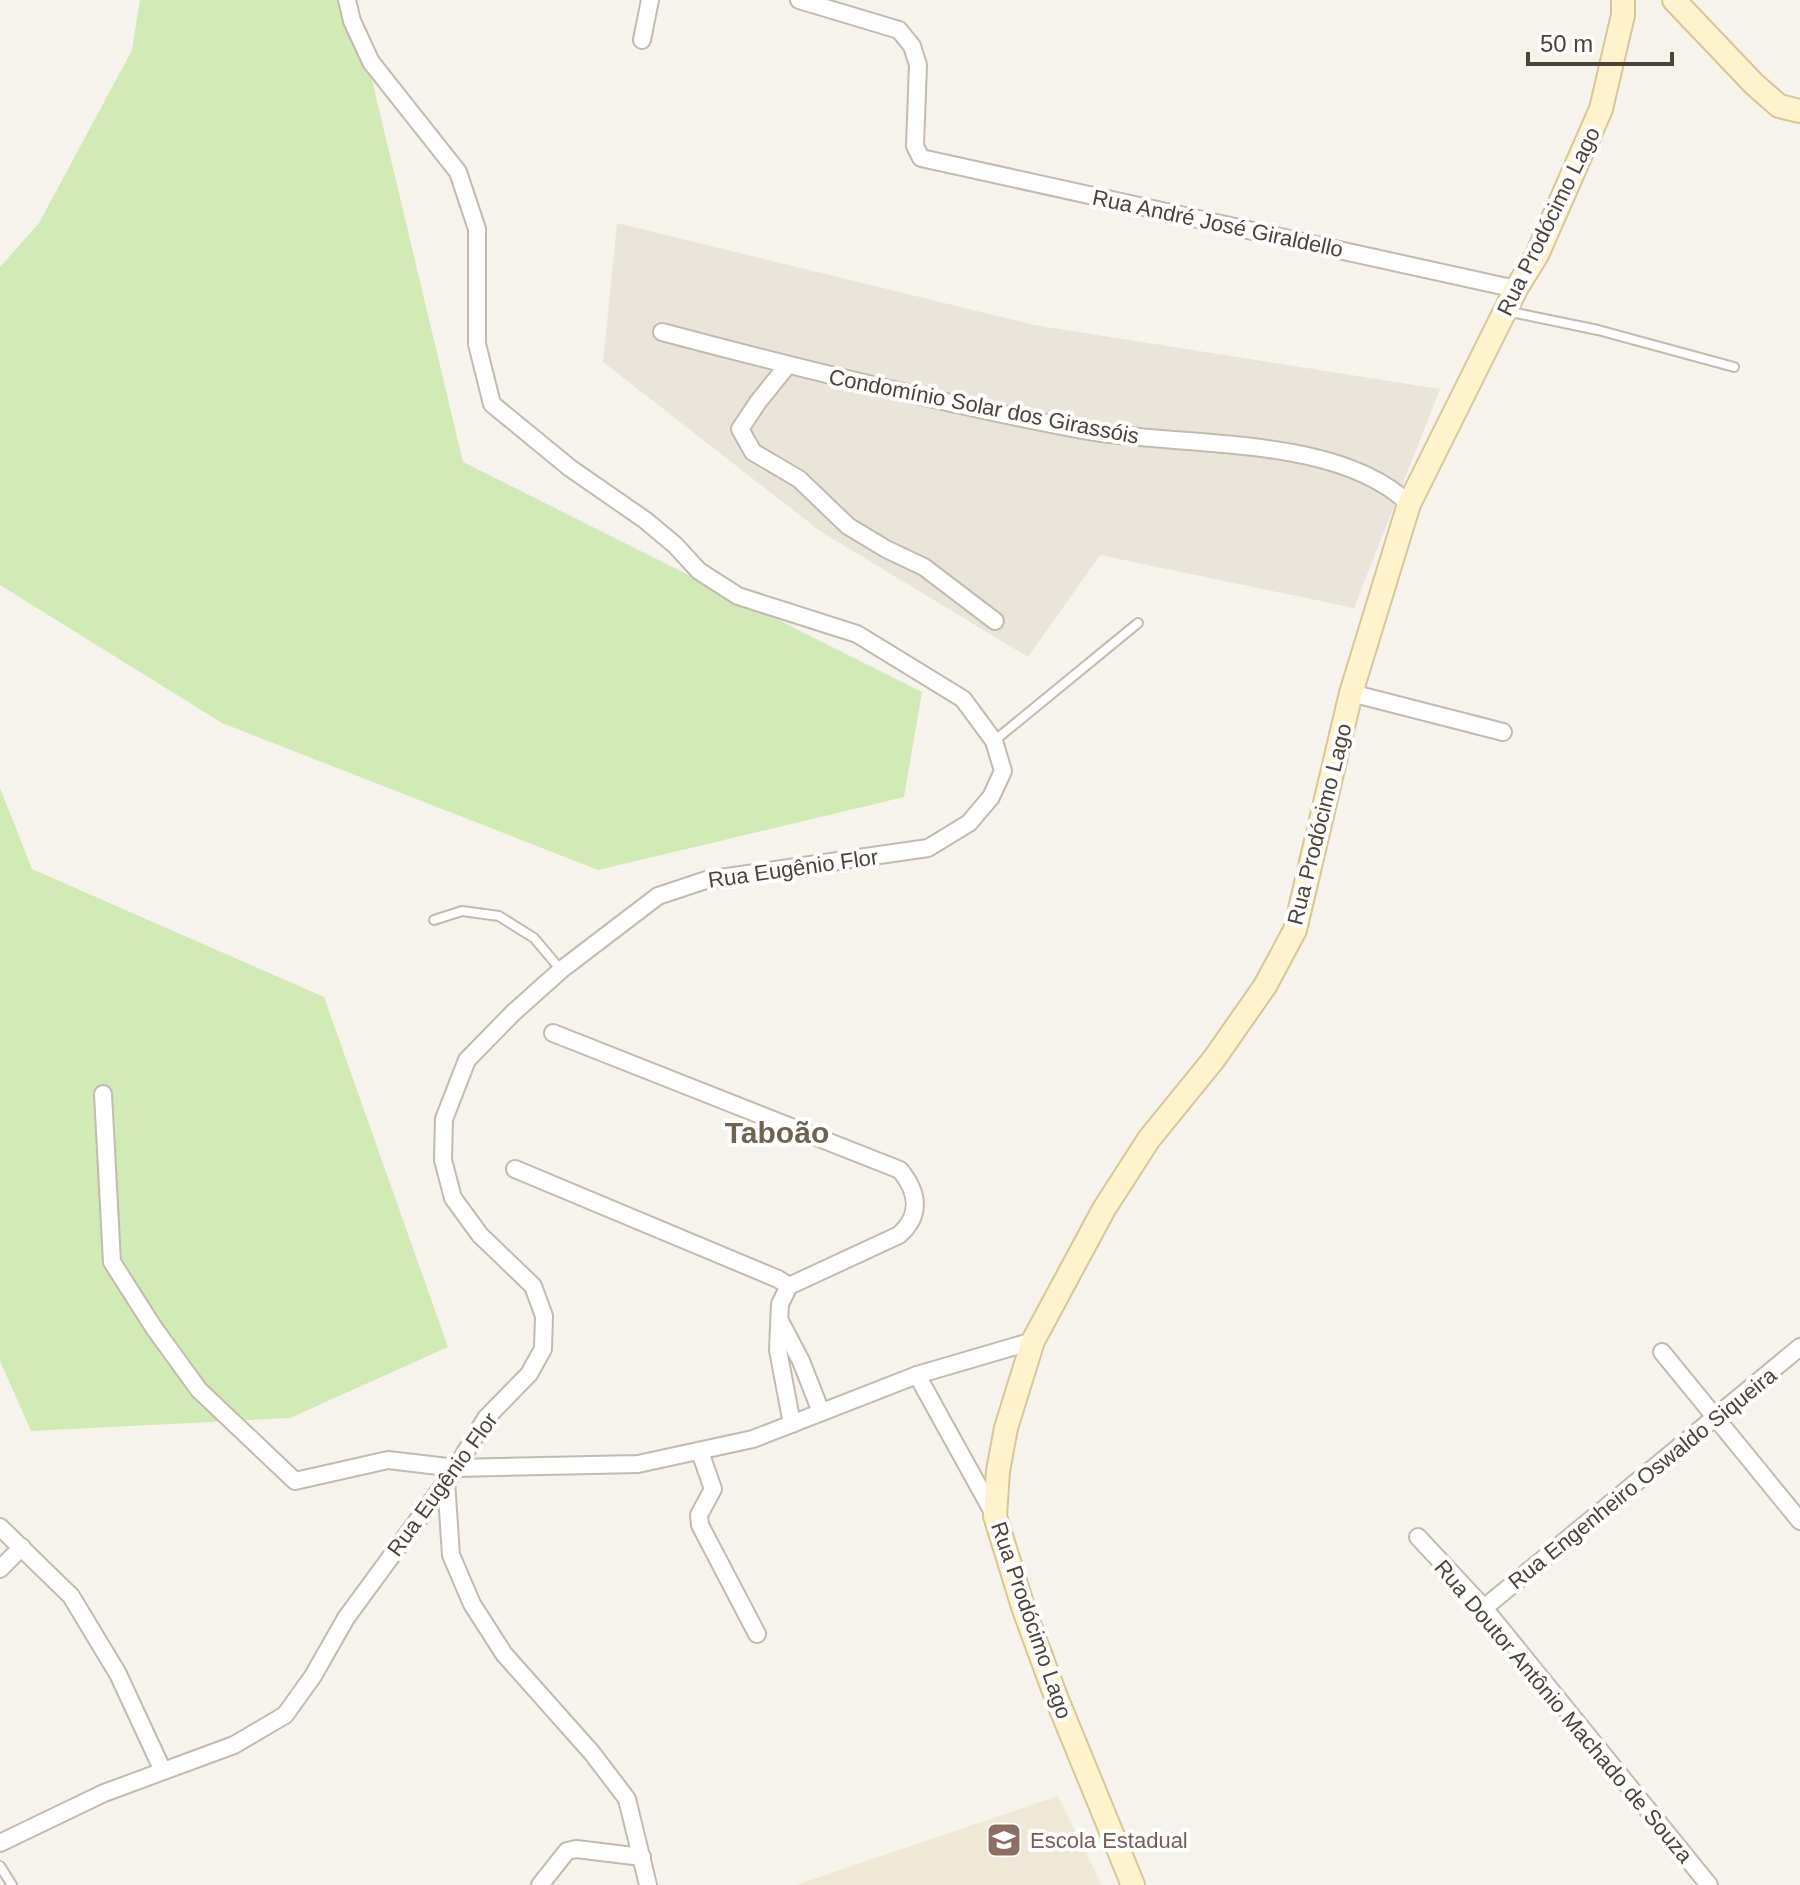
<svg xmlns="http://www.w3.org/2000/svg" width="1800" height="1885" font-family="Helvetica,sans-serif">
	<rect width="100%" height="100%" fill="#f6f3ec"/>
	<polygon fill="#eae5da" points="617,223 1034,325 1440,389 1354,608 1100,555 1028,657 820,531 603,362"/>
	<polygon fill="#efe8d6" points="1058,1796 1102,1885 796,1885"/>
	<g fill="#d2eab5">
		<polygon points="140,0 353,0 463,462 922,692 904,797 598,870 222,723 0,585 0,267 39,223 132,50"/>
		<polygon points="0,788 32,869 324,997 448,1347 290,1418 31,1431 0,1361"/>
	</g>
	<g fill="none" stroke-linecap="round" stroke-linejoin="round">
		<defs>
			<g id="lane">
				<polyline points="1506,311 1598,330 1734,367"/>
				<polyline points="994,741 1138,623"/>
				<polyline points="434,920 462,911 499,916 534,938 561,970"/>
				<polyline points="0,1866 12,1885"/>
			</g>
			<g id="street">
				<polyline points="799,0 899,30 912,46 918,65 915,146 921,158 1516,289"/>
				<polyline points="642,40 650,0"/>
				<path d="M 662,332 C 801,369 941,403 1082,430 C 1178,448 1336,433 1409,504"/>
				<polyline points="787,366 758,402 740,429 753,452 799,479 848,526 886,549 924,567 995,621"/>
				<polyline points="1351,693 1503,732"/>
				<path d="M 553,1033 L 900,1170 C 918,1192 922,1215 899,1235 L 789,1286 L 780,1304 L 778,1350 L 792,1424"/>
				<polyline points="103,1094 112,1262 154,1328 199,1390 295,1481 388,1460 456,1468 638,1464 753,1439 917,1375 1033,1341"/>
				<polyline points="515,1169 778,1279 789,1286"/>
				<polyline points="781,1323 801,1361 821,1412"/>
				<polyline points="1662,1352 1800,1521"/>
				<polyline points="917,1375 995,1516"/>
				<polyline points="700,1452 713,1489 699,1515 700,1525 757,1634"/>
				<polyline points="446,1481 451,1555 472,1604 504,1654 592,1753 627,1799 648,1885"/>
				<polyline points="0,1527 71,1596 118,1674 163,1771"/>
				<polyline points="1418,1537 1484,1608 1709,1885"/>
				<polyline points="0,1569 22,1547"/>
				<polyline points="1484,1608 1800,1347"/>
				<polyline points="0,1843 104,1793 234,1745 285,1715 313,1676 346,1618 456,1468 486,1418 529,1374 543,1349 544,1316 533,1286 480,1235 453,1198 443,1160 444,1119 467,1060 513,1013 561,970 658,896 706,880 928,848 969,823 991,797 1003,771 994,741 963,699 857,634 738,596 699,571 675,545 645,520 570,468 492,404 477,344 477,229 458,172 371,62 352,21 347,0"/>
				<polyline points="540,1885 567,1851 576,1849 642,1857"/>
			</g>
			<g id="secondary">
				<polyline points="1674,0 1754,84 1779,106 1800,111"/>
				<polyline points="1133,1885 1056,1697 1024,1610 995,1516 998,1471 1006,1428 1033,1341 1104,1209 1149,1139 1214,1059 1265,986 1295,930 1351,693 1409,504 1516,289 1537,255 1601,109 1623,15 1623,0"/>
			</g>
		</defs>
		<use href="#lane" stroke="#c2bbae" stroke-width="12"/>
		<use href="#street" stroke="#c2bbae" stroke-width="20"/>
		<use href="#secondary" stroke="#d6c79b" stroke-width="26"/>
		<use href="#lane" stroke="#fff" stroke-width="8"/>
		<use href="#street" stroke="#fff" stroke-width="16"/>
		<use href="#secondary" stroke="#fff3cd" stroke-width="22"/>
	</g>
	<defs>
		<symbol id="school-square" viewBox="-11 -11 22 22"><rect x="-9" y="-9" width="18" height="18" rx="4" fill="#8d6e63" stroke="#fff"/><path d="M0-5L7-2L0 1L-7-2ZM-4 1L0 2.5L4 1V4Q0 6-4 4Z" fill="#fff"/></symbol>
	</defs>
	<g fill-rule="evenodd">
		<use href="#school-square" x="984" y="1820" width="40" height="40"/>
	</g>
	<g text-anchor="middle" stroke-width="8" stroke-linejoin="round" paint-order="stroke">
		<g font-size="22" fill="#4b4439" stroke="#fff">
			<text transform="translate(1548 221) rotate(-64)" y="8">Rua Prodócimo Lago</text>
			<text transform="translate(1218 223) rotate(12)" y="8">Rua André José Giraldello</text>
			<text transform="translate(984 406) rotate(11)" y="8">Condomínio Solar dos Girassóis</text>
			<text transform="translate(1319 824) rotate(-76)" y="8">Rua Prodócimo Lago</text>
			<text transform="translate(793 868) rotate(-8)" y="8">Rua Eugênio Flor</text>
			<text transform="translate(1642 1478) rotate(-39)" y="8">Rua Engenheiro Oswaldo Siqueira</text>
			<text transform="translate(442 1484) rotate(-54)" y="8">Rua Eugênio Flor</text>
			<text transform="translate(1032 1620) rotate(71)" y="8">Rua Prodócimo Lago</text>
			<text transform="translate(1564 1711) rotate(50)" y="8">Rua Doutor Antônio Machado de Souza</text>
		</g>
		<g font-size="22" fill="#785e54" stroke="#fff" text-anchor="start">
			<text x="1030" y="1848">Escola Estadual</text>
		</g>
		<g font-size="30" font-weight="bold" fill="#6e6250" stroke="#fff">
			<text x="777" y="1143">Taboão</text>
		</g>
	</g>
	<path d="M1528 52v12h144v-12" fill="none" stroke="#4b4439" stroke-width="4"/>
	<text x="1540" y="52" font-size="24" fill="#4b4439" stroke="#ffffff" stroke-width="6" paint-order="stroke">50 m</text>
</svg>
